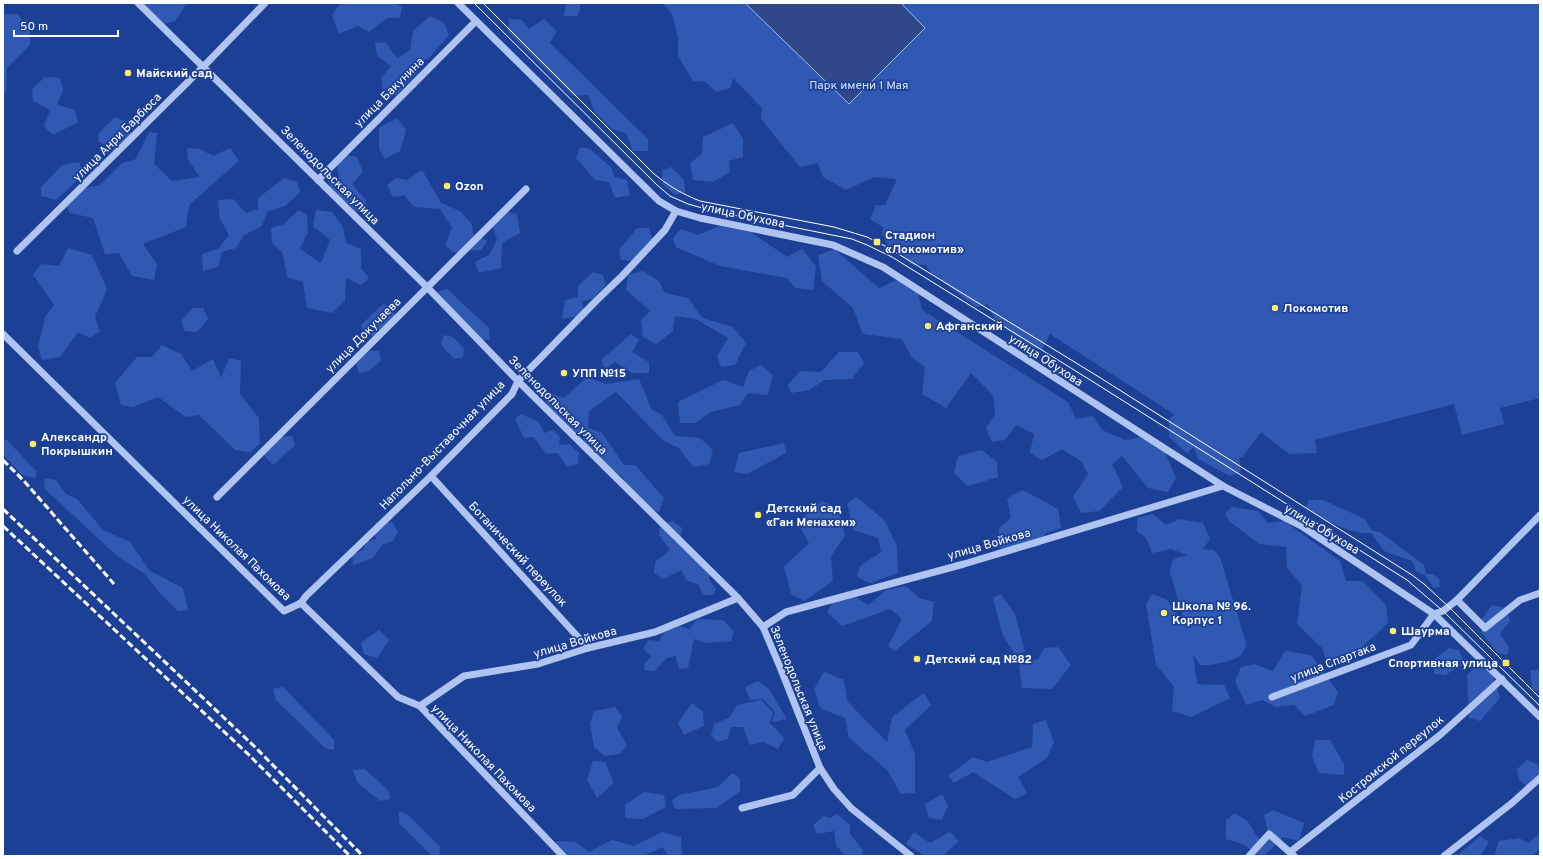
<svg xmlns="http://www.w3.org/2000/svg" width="1543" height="859" font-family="Overpass,sans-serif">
	<rect width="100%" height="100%" fill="#1c4096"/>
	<g fill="#3059b4">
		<polygon points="140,3 187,3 175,21 163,24"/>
		<polygon points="341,3 395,3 402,7 400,18 387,18 369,32 358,26 339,34 332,15"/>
		<polygon points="566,3 581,3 578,16 564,16"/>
		<polygon points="662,3 1540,3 1540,398 1500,408 1504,424 1462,435 1454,404 1315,440 1317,453 1289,454 1261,432 1242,458 1239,456 1241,472 1230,476 1198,459 1194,447 1187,453 1169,437 1169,419 1175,415 1050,334 1042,349 1031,348 995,320 988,304 976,307 930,272 926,265 910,264 899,249 888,245 882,233 884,228 870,219 876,205 885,205 897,179 874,177 846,190 823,177 818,163 800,167 761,119 762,108 733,78 730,88 716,92 706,82 693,81 678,56 678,38 672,14"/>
		<polygon points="4,14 18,14 30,31 30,45 7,68 6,93 3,94"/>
		<polygon points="430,16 444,23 449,35 428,59 417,61 418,72 396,95 383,94 381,78 391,66 377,56 375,42 386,43 397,58 410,50 413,31"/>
		<polygon points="509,19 522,20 529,29 544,19 557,31 550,43 648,139 648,151 633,151 626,133 612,129 595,112 588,95 573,96 508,32"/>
		<polygon points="45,77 60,78 63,90 57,105 75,110 78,122 53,135 44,126 50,110 33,101 32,89"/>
		<polygon points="115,117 128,123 131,134 114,149 99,142 98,134"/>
		<polygon points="397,118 406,130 400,151 385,159 379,149 379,128"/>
		<polygon points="733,123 743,139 743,157 729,161 730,172 713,182 693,180 690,163 702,154 703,137"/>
		<polygon points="149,132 157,133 154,164 172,181 200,177 188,160 187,148 200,149 213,156 230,148 239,161 189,205 186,227 143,244 157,264 154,280 132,276 119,253 105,254 93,218 70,213 66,206 82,189 100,185 122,163 136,159"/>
		<polygon points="580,147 590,149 612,168 614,177 627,180 630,195 615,198 609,182 595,180 576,158"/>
		<polygon points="346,155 357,157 363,172 352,184 366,200 365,211 357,212 330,188 328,179 339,177 337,164"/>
		<polygon points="79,162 84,174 56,200 41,196 41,187 62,165"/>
		<polygon points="671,167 684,180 685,192 675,195 662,184 662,170"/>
		<polygon points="422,170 441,203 460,211 472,224 473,234 487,241 481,250 453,252 445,245 452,228 440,209 414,207 404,195 393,197 387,185 396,178 407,180"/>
		<polygon points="284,178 297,182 300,192 285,206 267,212 262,226 244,235 236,248 222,252 218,267 203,271 202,254 218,249 229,235 220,219 218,200 233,199 246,213 258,209 258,198"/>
		<polygon points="299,210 307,215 308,232 300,249 321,263 330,240 313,226 316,210 332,212 343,227 346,243 361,249 361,268 369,278 361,285 346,278 345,301 332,313 307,308 303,282 287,277 283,253 272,243 271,228 284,224"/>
		<polygon points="501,211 517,214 520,233 502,243 501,268 479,273 475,262 489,255 497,240 491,220"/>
		<polygon points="719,226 751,232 787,257 802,249 816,266 813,290 795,288 787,278 720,266 676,247 673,238 681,229 698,235"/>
		<polygon points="637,228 649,228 653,240 632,261 621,260 619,250"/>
		<polygon points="68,248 92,255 107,289 95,317 100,331 90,338 78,332 60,357 42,360 38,347 45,317 54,305 33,275 41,264 59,266"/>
		<polygon points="834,249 879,288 897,280 918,293 922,310 1068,402 1076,419 1093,416 1102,430 1125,440 1144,437 1165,452 1176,478 1168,492 1148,488 1122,456 1112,464 1123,487 1099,511 1081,513 1073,497 1088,474 1081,461 1062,449 1042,460 1030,453 1034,434 1016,425 1005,440 992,442 986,428 995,414 993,395 971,373 946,408 922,394 925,367 912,358 902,339 863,334 853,308 822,281 818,255"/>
		<polygon points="643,271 659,281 665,293 688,298 702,318 733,327 746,343 735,365 721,367 717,356 728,338 696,319 675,316 673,331 656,344 643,337 641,320 650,311 626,290 628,275"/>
		<polygon points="593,272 603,275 606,285 592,299 582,301 584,311 576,317 562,319 565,300 578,297 578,286"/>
		<polygon points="447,289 489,328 490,340 482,340 437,292"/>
		<polygon points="383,304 392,307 395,316 375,336 364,336 361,325"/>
		<polygon points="193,308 203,308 208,319 197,332 185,331 181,321"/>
		<polygon points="631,334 639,340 632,352 649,362 649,373 631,373 615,362 605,369 601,360"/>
		<polygon points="444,335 453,337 464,349 463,357 454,359 441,345"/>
		<polygon points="162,345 181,354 192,371 213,359 221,378 229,358 241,361 240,394 259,418 260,444 250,452 235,450 199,415 186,417 158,397 133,407 121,405 115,383 137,357 152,357"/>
		<polygon points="369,351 379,351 381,361 369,371 359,373 356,363"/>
		<polygon points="839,352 858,352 864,363 852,379 824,380 810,390 791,393 788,385 800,371 821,372"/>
		<polygon points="761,365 773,375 768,395 748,393 740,405 711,412 695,423 680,423 678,402 723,380 743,387 749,371"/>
		<polygon points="587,377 606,384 639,379 652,410 662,415 675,436 700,438 713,450 709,464 693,467 679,448 663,440 616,392 589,411 588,428 602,433 624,465 635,465 664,498 659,512 637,503 623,478 587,447 582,435 567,434 544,399 549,393 564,398"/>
		<polygon points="521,414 539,422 544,433 553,430 560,437 559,445 569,444 579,453 578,464 567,467 558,453 546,454 534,437 524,438 515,419"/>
		<polygon points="292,436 295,445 273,465 260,451 273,437"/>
		<polygon points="3,440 7,440 37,472 35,478 22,475 3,455"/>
		<polygon points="784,443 786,453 747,474 734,472 739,453"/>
		<polygon points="982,450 997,462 998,477 968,486 954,473 958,456"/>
		<polygon points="45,478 56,480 66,494 77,499 103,530 130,542 150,571 183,588 188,610 178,611 159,592 145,574 117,556 44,488"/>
		<polygon points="1023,490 1058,509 1061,528 1046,533 1040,546 1012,552 998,547 999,528 1011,518 1007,498"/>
		<polygon points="857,497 885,521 897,546 898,573 870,583 857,577 860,566 881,552 878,538 853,530 847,503"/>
		<path d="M 1309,500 L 1323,500 L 1365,519 L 1371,530 L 1380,532 L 1424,565 L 1426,574 L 1433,574 L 1439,579 L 1440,587 L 1434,588 L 1425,575 L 1416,571 L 1412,561 L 1384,551 L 1371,533 C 1348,534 1325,520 1306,507 Z"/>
		<polygon points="822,501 838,508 845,536 831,556 833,581 804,601 791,594 784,567 809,543 797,522"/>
		<polygon points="1232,507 1258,511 1268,523 1284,521 1340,561 1346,581 1363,581 1386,605 1388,623 1343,665 1328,666 1322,648 1297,624 1302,585 1287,568 1286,547 1259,544 1229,521 1225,514"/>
		<path d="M 1153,514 L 1166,525 L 1180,519 L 1203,523 L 1210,539 L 1203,549 L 1214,550 L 1220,557 L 1246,643 C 1245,649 1244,654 1238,657 C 1229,662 1210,666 1200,665 L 1193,654 L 1197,684 L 1224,685 L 1230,698 L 1191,717 L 1172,711 L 1174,687 L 1156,665 L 1146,604 L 1152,594 L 1166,599 L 1186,627 L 1170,572 C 1171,557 1175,559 1187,555 L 1171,549 L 1152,553 L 1146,538 L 1137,531 L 1137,518 Z"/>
		<polygon points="384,521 393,523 398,532 393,541 382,545 373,558 353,565 352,554 363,550 366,542 376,539 374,532"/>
		<polygon points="673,521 682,528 680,543 690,545 693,555 701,557 711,567 709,579 716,589 713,595 703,595 699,585 686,580 681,570 663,579 654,573 655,562 670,550 659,535 660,524"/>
		<polygon points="906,586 919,598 934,602 932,621 895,651 888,646 902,619 890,609 842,626 827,612 834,600 852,595 868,605 886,590"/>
		<polygon points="1001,594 1015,614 1025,652 1015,654 1003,636 993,598"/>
		<polygon points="1492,605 1506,608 1510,621 1500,634 1509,647 1507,655 1498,653 1481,632 1482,619"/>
		<polygon points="697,619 723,620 734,632 731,641 707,643 694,639 688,668 679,669 676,656 667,658 654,671 644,670 645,662 652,657 643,649 648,640 659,641 664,632 680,626 690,629"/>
		<polygon points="379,630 389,640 377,658 364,654 361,643"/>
		<polygon points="1058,647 1071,665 1052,689 1022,688 1019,664 1038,659 1044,648"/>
		<polygon points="1449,648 1459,650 1464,664 1445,675 1434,674 1434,659"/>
		<polygon points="1285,651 1311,655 1338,692 1334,705 1305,716 1294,705 1276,707 1262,700 1246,705 1235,681 1241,667 1254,664 1273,671"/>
		<polygon points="1475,666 1492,672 1500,698 1480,721 1469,718 1467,675"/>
		<polygon points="1530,670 1540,670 1540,692 1532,689"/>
		<polygon points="824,672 844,680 847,701 887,742 892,717 924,693 931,705 905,730 915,754 915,793 901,794 887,770 849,738 845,718 820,708 814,689"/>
		<polygon points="758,681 769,689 787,719 772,722 775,712 763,699 750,700 745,687"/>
		<polygon points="283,687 334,740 334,750 325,748 276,700 273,689"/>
		<polygon points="761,700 773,712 770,723 784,738 778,749 763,742 750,745 743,727 731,727 728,739 717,742 711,735 714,724 730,717 737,705"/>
		<polygon points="692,703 703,712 704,726 684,735 678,723"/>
		<polygon points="615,707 622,716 617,728 627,745 620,754 605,756 594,747 590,724 594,711"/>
		<polygon points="1046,720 1054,742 1047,758 1018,777 1027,793 1015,799 973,772 954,783 948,776 973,757 987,762 1032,747 1033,724"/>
		<polygon points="1315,740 1330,740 1344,764 1344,775 1319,773 1312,756"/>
		<polygon points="1527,760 1538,765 1540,780 1530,788 1519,780 1517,769"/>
		<polygon points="593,761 605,762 614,783 597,798 587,780"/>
		<polygon points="365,769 389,791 390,799 380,801 357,782 353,770"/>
		<polygon points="732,773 740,778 740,791 717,808 675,809 672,801 679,795 718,787"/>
		<polygon points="644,792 664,795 666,807 643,819 625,818 625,805"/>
		<polygon points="942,794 948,806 942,820 929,818 925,804"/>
		<polygon points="1273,810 1304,823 1299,841 1283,837 1264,856 1260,856 1243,844 1226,839 1226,820 1235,813 1248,822 1259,839 1268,832 1264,815"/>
		<polygon points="399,811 407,814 440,847 439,856 432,856 399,823"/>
		<polygon points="837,814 850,825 850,834 863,850 862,856 845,856 836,845 834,831 817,834 813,825 824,816 830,818"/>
		<polygon points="662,832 681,837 682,856 668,856 663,847 643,856 558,856 554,852 556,841 576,842 589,852 612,840 634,846"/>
		<polygon points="914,832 930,843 950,832 959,841 943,856 925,856 906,844"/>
		<polygon points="1539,834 1540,835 1540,848 1532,856 1494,856 1499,841 1519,838 1528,843"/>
		<polygon points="1480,836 1489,842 1480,856 1445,856 1459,854"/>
	</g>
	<polygon fill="#2e4889" stroke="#a3bcf1" points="745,3 901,3 925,28 849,104"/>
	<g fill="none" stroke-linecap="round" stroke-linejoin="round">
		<g stroke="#afc4f0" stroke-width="7">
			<polyline points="138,3 427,287 518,381 738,598 763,627 780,667 820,768 834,789 851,808 911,856"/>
			<polyline points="458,3 659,201 676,211 700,218 833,245 883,267 1223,486 1303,527 1434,614 1540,717"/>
			<polyline points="318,180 476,21"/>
			<polyline points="17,251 203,67 265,3"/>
			<polyline points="3,334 284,611 301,603 398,697 420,706 563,856"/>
			<polyline points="431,476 588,648"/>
			<polyline points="217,497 526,189"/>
			<polyline points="1457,600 1485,628 1520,600 1540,593"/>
			<polyline points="301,603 306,596 431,476 512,394 518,381 596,301 622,276 665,230 676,211"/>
			<polyline points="1434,614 1443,611 1457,600 1540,515"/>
			<polyline points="763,627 786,612 964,564 1223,486"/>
			<polyline points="1272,697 1411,645 1434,614"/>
			<polyline points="420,706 464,676 538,664 588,648 655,632 738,598"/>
			<polyline points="742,808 793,795 820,768"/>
			<polyline points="1290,852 1440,735 1502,679"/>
			<polyline points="1249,856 1269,834 1294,856"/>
			<polyline points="1444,856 1512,803 1540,778"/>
		</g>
		<g stroke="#fff" stroke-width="1">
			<polyline points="474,3 657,185 670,196 688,204 713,211 852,239 867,245 892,257 1095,383 1407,580 1443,611 1540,706"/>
			<path d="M 483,3 L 654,174 C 669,186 682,194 700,201 L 834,227 L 867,237 L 887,247 L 1099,377 L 1412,575 L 1424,584 L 1450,608 L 1540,698"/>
		</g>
		<g stroke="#fff" stroke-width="3" stroke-dasharray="7 3" stroke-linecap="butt">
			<polyline points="3,460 24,481 114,584"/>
			<polyline points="3,509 255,747 363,856"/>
			<polyline points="3,526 248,754 350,856"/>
		</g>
	</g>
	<g fill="#ffe96e" stroke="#1c4096" stroke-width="1.5">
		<circle cx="128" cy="73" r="4"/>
		<circle cx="447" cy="186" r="4"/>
		<rect x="873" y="238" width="8" height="8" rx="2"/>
		<circle cx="1275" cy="308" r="4"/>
		<circle cx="928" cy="326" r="4"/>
		<circle cx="564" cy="373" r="4"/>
		<circle cx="33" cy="444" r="4"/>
		<circle cx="758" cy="515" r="4"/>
		<circle cx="1164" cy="613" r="4"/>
		<circle cx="1393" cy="631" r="4"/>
		<circle cx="917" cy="659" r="4"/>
		<rect x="1502" y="659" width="8" height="8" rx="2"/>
	</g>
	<g text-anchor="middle" stroke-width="3.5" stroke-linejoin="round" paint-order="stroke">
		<g font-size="12" font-weight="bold" fill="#fff" stroke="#1c4096" text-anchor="start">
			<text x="136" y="77">Майский сад</text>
			<text x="455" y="190">Ozon</text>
			<text x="885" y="239">Стадион<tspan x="885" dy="14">«Локомотив»</tspan></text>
			<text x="1283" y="312">Локомотив</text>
			<text x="936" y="330">Афганский</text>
			<text x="572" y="377">УПП №15</text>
			<text x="41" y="441">Александр<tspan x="41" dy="14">Покрышкин</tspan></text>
			<text x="766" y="512">Детский сад<tspan x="766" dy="14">«Ган Менахем»</tspan></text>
			<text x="1172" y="610">Школа № 96.<tspan x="1172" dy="14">Корпус 1</tspan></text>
			<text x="1401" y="635">Шаурма</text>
			<text x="925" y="663">Детский сад №82</text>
			<text x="1498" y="667" text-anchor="end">Спортивная улица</text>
		</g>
		<g font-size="12" fill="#d6e2fb" stroke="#1c4096">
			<text x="859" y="89">Парк имени 1 Мая</text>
		</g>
		<g font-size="12" fill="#fff" stroke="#1c4096">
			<text transform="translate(389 92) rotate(-45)" y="4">улица Бакунина</text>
			<text transform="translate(117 137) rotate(-45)" y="4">улица Анри Барбюса</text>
			<text transform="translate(330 175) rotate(45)" y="4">Зеленодольская улица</text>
			<text transform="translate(743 215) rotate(12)" y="4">улица Обухова</text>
			<text transform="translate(363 335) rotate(-45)" y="4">улица Докучаева</text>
			<text transform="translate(1046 360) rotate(33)" y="4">улица Обухова</text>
			<text transform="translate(558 405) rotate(45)" y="4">Зеленодольская улица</text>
			<text transform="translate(442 445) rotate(-46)" y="4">Напольно-Выставочная улица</text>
			<text transform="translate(1322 529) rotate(31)" y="4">улица Обухова</text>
			<text transform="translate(989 544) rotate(-16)" y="4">улица Войкова</text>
			<text transform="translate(237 548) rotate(44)" y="4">улица Николая Пахомова</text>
			<text transform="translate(518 554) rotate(47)" y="4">Ботанический переулок</text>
			<text transform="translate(575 642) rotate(-16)" y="4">улица Войкова</text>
			<text transform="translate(1333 662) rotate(-21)" y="4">улица Спартака</text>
			<text transform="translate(799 688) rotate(68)" y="4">Зеленодольская улица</text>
			<text transform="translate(484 758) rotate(46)" y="4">улица Николая Пахомова</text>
			<text transform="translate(1391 759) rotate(-39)" y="4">Костромской переулок</text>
		</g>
	</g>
	<rect width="1543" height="859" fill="none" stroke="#ffffff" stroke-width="8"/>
	<path d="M14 30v6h104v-6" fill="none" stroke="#ffffff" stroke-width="2"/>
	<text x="20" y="30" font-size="12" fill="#ffffff" stroke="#1c4096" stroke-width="3" paint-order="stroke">50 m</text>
</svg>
